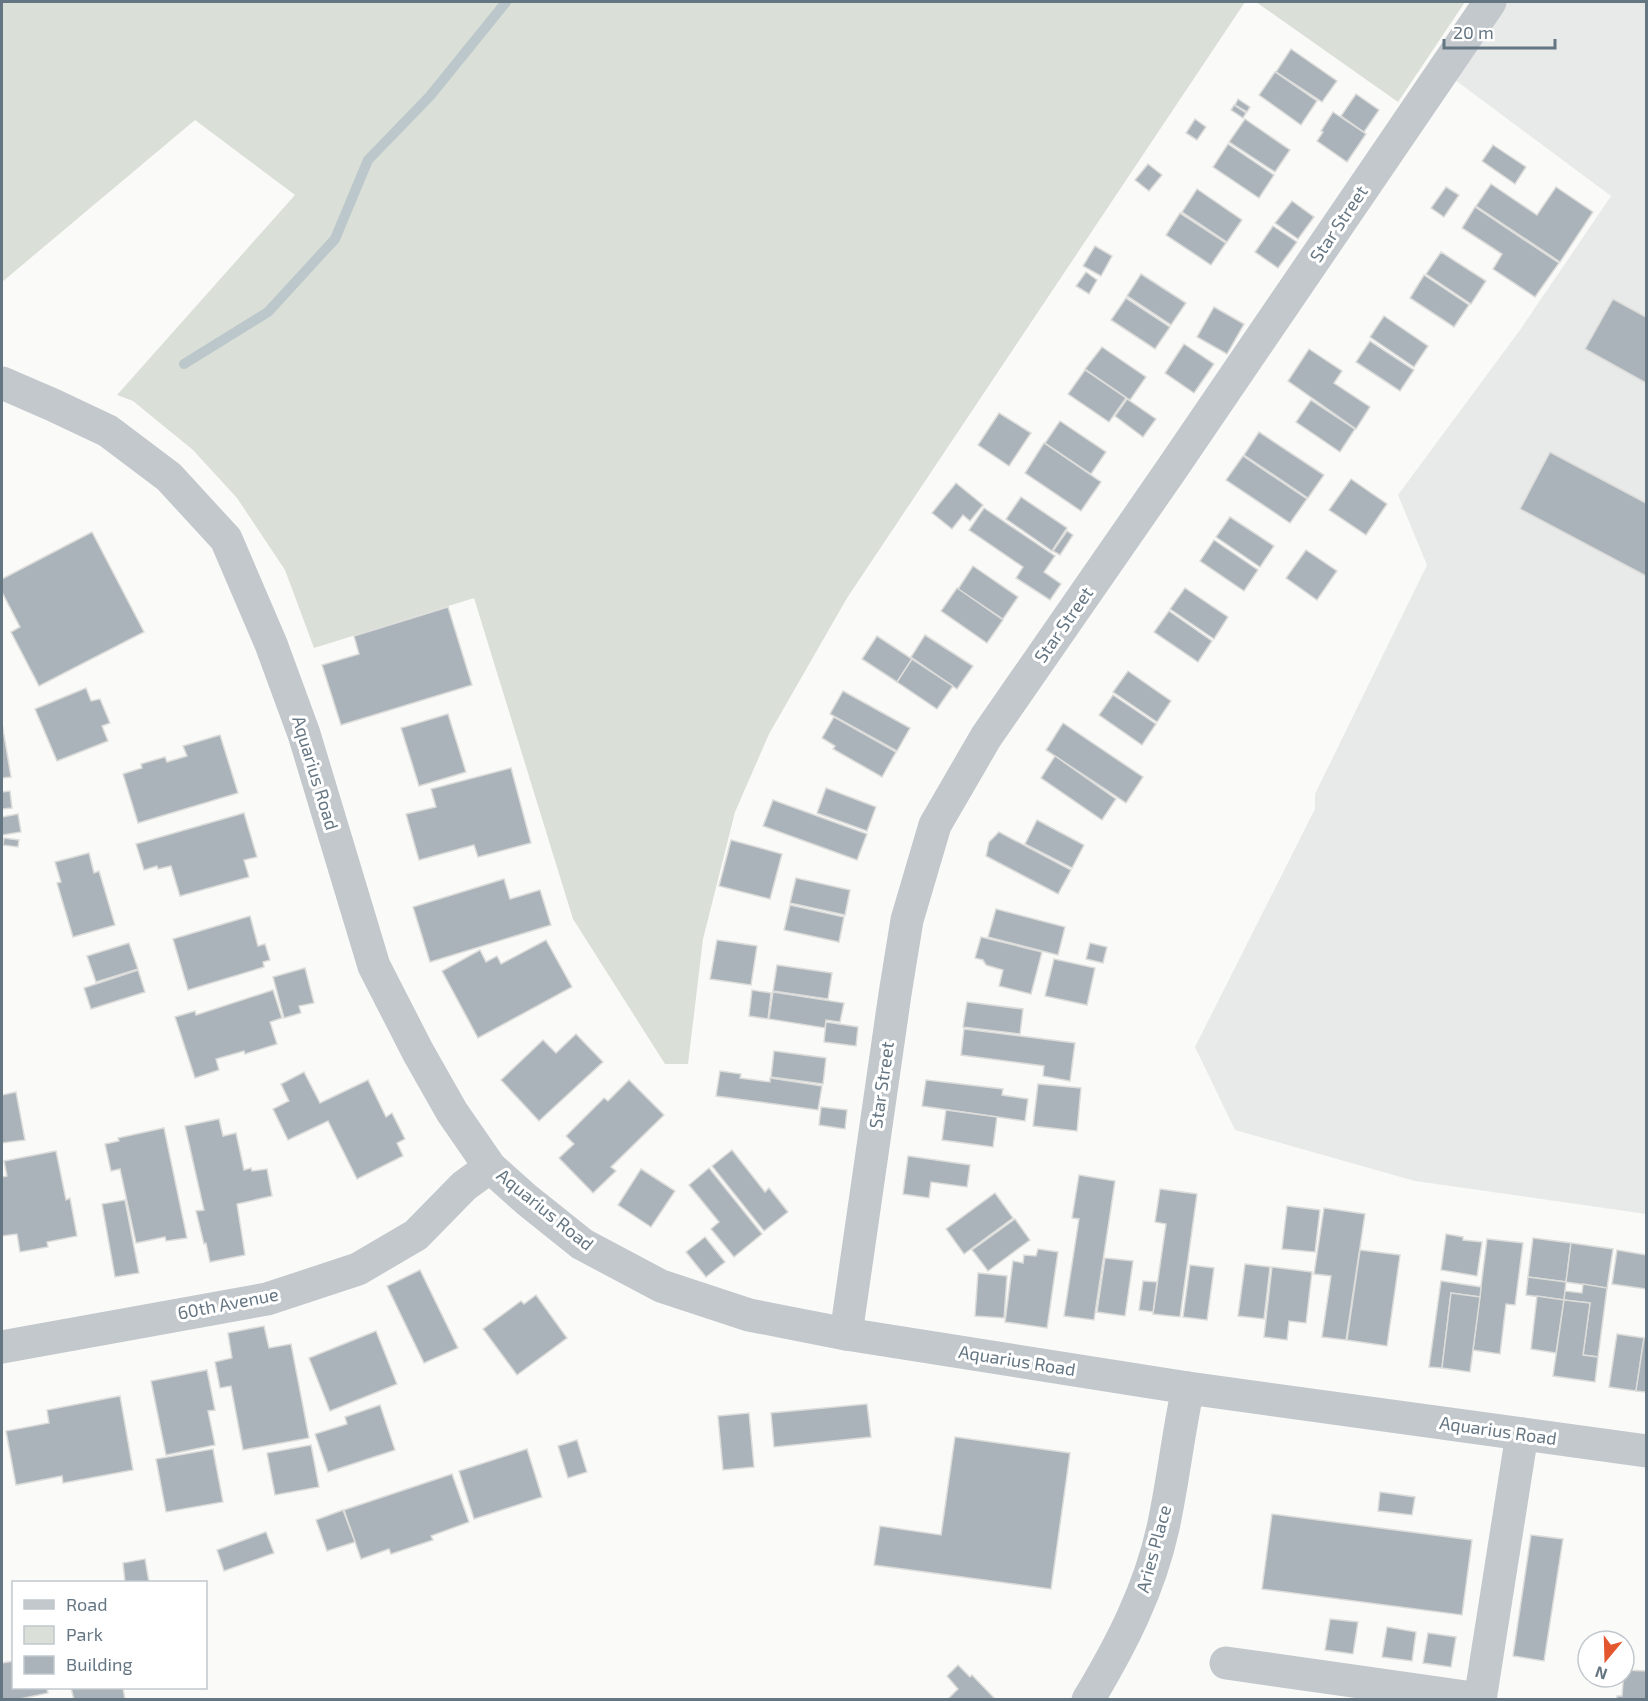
<svg xmlns="http://www.w3.org/2000/svg" width="1648" height="1701" font-family="'Exo 2',sans-serif">
	<rect width="100%" height="100%" fill="#fafaf8"/>
	<polygon fill="#e8e9e9" points="1495,2 1646,2 1646,1214 1415,1181 1235,1130 1195,1047 1315,809 1315,794 1427,565 1398,495 1520,330 1611,196 1447,74"/>
	<g fill="#dadfd7">
		<polygon points="2,2 1245,2 847,598 769,734 735,812 703,939 688,1064 665,1064 573,919 474,598 314,648 285,570 237,498 193,450 133,401 117,395 295,195 195,120 2,282"/>
		<polygon points="1256,2 1465,2 1398,102"/>
	</g>
	<g fill="none" stroke-linecap="round" stroke-linejoin="round">
		<polyline stroke="#bbc7cb" stroke-width="10" points="184,364 268,312 335,239 368,160 430,96 506,2"/>
	</g>
	<g fill="#aab3b9" stroke="#dcdcda" stroke-width="1.5">
		<polygon points="1291,49 1337,81 1322,102 1276,72"/>
		<polygon points="1275,72 1317,101 1301,125 1259,95"/>
		<polygon points="1356,94 1379,110 1364,132 1341,116"/>
		<polygon points="1238,99 1250,107 1247,112 1235,105"/>
		<polygon points="1234,105 1246,113 1243,118 1231,110"/>
		<polygon points="1333,112 1366,134 1347,162 1317,141 1323,132 1321,131"/>
		<polygon points="1195,119 1206,127 1197,140 1186,133"/>
		<polygon points="1245,119 1290,150 1275,172 1229,142"/>
		<polygon points="1228,144 1274,175 1259,198 1213,167"/>
		<polygon points="1493,145 1526,167 1515,184 1482,161"/>
		<polygon points="1148,164 1162,175 1149,191 1135,180"/>
		<polygon points="1491,184 1537,215 1556,187 1593,212 1560,262 1476,206"/>
		<polygon points="1446,187 1459,195 1444,217 1431,208"/>
		<polygon points="1197,189 1242,220 1227,242 1182,212"/>
		<polygon points="1292,201 1314,217 1298,239 1275,223"/>
		<polygon points="1475,207 1559,263 1535,297 1493,269 1502,254 1462,228"/>
		<polygon points="1180,213 1226,243 1211,265 1166,235"/>
		<polygon points="1273,226 1297,242 1278,268 1255,252"/>
		<polygon points="1095,246 1112,256 1101,276 1083,266"/>
		<polygon points="1441,252 1486,281 1471,304 1426,274"/>
		<polygon points="1086,272 1097,280 1089,294 1076,286"/>
		<polygon points="1141,274 1186,303 1171,325 1127,296"/>
		<polygon points="1424,275 1469,305 1454,327 1410,298"/>
		<polygon points="1126,298 1170,327 1155,349 1111,320"/>
		<polygon points="1613,299 1646,317 1646,383 1585,349"/>
		<polygon points="1214,307 1244,324 1227,354 1197,337"/>
		<polygon points="1384,316 1428,346 1414,367 1370,337"/>
		<polygon points="1370,341 1414,370 1400,391 1356,362"/>
		<polygon points="1184,344 1214,364 1194,393 1165,373"/>
		<polygon points="1102,347 1146,377 1130,400 1085,369"/>
		<polygon points="1309,349 1342,371 1334,383 1370,407 1356,429 1288,381"/>
		<polygon points="1085,370 1126,398 1109,422 1068,394"/>
		<polygon points="1127,399 1156,419 1143,437 1115,416"/>
		<polygon points="1311,400 1355,429 1340,452 1296,422"/>
		<polygon points="999,413 1031,433 1009,466 978,445"/>
		<polygon points="1060,421 1106,452 1091,474 1045,443"/>
		<polygon points="1259,432 1324,475 1308,498 1244,455"/>
		<polygon points="1044,443 1101,482 1081,511 1025,473"/>
		<polygon points="1550,452 1646,503 1646,576 1520,509"/>
		<polygon points="1243,456 1307,499 1290,523 1226,480"/>
		<polygon points="1351,479 1387,504 1366,535 1329,510"/>
		<polygon points="956,483 983,505 970,521 963,515 952,529 932,513"/>
		<polygon points="1021,497 1067,528 1052,551 1006,519"/>
		<polygon points="984,508 1055,556 1044,572 1061,584 1050,600 1016,578 1023,567 969,530"/>
		<polygon points="1230,517 1274,546 1260,567 1216,537"/>
		<polygon points="1067,531 1073,535 1060,555 1053,551"/>
		<polygon points="92,532 144,632 39,686 11,632 20,627 2,592 2,579"/>
		<polygon points="1214,540 1258,570 1244,591 1200,561"/>
		<polygon points="1306,550 1337,571 1317,600 1286,578"/>
		<polygon points="973,566 1018,597 1003,619 958,589"/>
		<polygon points="957,588 1003,620 987,643 941,611"/>
		<polygon points="1185,588 1228,617 1214,639 1170,609"/>
		<polygon points="448,607 472,685 341,725 322,665 359,654 354,636"/>
		<polygon points="1169,611 1212,641 1198,662 1154,632"/>
		<polygon points="925,635 973,666 957,689 911,657"/>
		<polygon points="877,636 912,659 897,682 862,659"/>
		<polygon points="912,659 953,686 937,709 897,682"/>
		<polygon points="1128,671 1171,701 1157,722 1113,692"/>
		<polygon points="86,688 91,701 100,699 110,723 102,726 108,741 57,761 35,709"/>
		<polygon points="843,691 910,728 897,751 830,714"/>
		<polygon points="1113,695 1156,724 1142,745 1099,715"/>
		<polygon points="448,714 466,772 419,786 401,728"/>
		<polygon points="834,717 896,752 882,777 833,749 835,746 822,738"/>
		<polygon points="2,723 11,777 2,778"/>
		<polygon points="1063,723 1143,777 1126,803 1046,750"/>
		<polygon points="220,735 238,793 138,823 123,774 142,768 141,764 165,757 167,762 187,756 183,746"/>
		<polygon points="1055,756 1116,799 1102,820 1041,778"/>
		<polygon points="511,768 531,843 478,857 474,845 419,860 406,814 436,807 431,789"/>
		<polygon points="826,788 876,807 867,831 817,813"/>
		<polygon points="10,791 12,808 2,809 2,792"/>
		<polygon points="773,800 867,834 857,860 763,826"/>
		<polygon points="244,813 257,857 244,860 249,877 180,896 171,866 158,869 157,866 144,870 136,844"/>
		<polygon points="18,814 21,832 2,835 2,817"/>
		<polygon points="1037,820 1084,845 1072,868 1025,844"/>
		<polygon points="999,832 1071,870 1058,894 986,856 989,842"/>
		<polygon points="4,838 19,840 18,847 3,845"/>
		<polygon points="731,840 782,854 770,899 719,886"/>
		<polygon points="89,853 94,873 99,871 115,925 73,937 57,883 61,882 55,862"/>
		<polygon points="796,878 850,890 845,915 790,903"/>
		<polygon points="504,879 510,899 540,890 551,925 430,962 413,907"/>
		<polygon points="790,905 844,917 839,942 784,930"/>
		<polygon points="996,909 1065,927 1058,955 988,937"/>
		<polygon points="250,916 258,946 265,944 270,960 263,962 264,967 188,990 173,939"/>
		<polygon points="981,937 1042,952 1031,994 999,986 1003,970 986,965 983,960 975,958"/>
		<polygon points="546,940 572,987 478,1038 442,971 480,950 486,962 497,956 501,964"/>
		<polygon points="717,940 757,946 751,985 710,979"/>
		<polygon points="129,943 138,969 96,982 87,956"/>
		<polygon points="1090,943 1107,947 1103,963 1086,959"/>
		<polygon points="1054,959 1095,968 1087,1005 1045,996"/>
		<polygon points="777,965 832,973 828,999 773,991"/>
		<polygon points="305,968 314,1003 299,1006 301,1013 284,1018 273,977"/>
		<polygon points="138,970 145,992 91,1009 84,988"/>
		<polygon points="273,990 282,1018 270,1022 277,1044 245,1054 244,1051 216,1059 219,1070 195,1078 175,1017 195,1011 196,1015"/>
		<polygon points="752,990 771,993 768,1019 749,1016"/>
		<polygon points="773,992 844,1003 840,1022 826,1020 825,1028 769,1019"/>
		<polygon points="967,1002 1023,1009 1020,1034 963,1027"/>
		<polygon points="826,1022 858,1027 856,1046 824,1042"/>
		<polygon points="964,1029 1075,1043 1070,1081 1043,1076 1044,1066 961,1055"/>
		<polygon points="576,1034 603,1062 539,1121 501,1080 543,1040 556,1053"/>
		<polygon points="774,1051 826,1058 823,1084 771,1077"/>
		<polygon points="720,1071 741,1074 740,1078 770,1082 770,1078 822,1086 818,1110 716,1096"/>
		<polygon points="304,1072 320,1103 368,1080 386,1117 392,1113 405,1139 397,1143 403,1156 357,1179 328,1121 288,1140 273,1109 289,1101 281,1084"/>
		<polygon points="629,1080 664,1115 611,1167 616,1171 593,1193 559,1158 574,1144 566,1136 604,1098 608,1101"/>
		<polygon points="926,1080 1003,1089 1002,1095 1028,1099 1025,1121 922,1106"/>
		<polygon points="1038,1084 1081,1088 1077,1131 1033,1126"/>
		<polygon points="16,1092 25,1140 2,1143 2,1095"/>
		<polygon points="821,1107 847,1110 845,1129 819,1125"/>
		<polygon points="946,1110 997,1117 993,1147 942,1140"/>
		<polygon points="219,1119 223,1136 236,1133 244,1170 251,1168 252,1171 267,1169 272,1196 237,1204 245,1255 210,1262 206,1243 204,1244 196,1211 204,1210 185,1126"/>
		<polygon points="164,1128 187,1238 166,1241 165,1237 136,1243 120,1169 111,1171 105,1144 119,1141 118,1138"/>
		<polygon points="732,1150 765,1192 769,1188 788,1212 764,1231 712,1166"/>
		<polygon points="56,1151 66,1200 70,1198 77,1236 47,1242 48,1247 20,1252 17,1234 2,1236 2,1177 7,1176 4,1161"/>
		<polygon points="908,1156 970,1165 967,1187 931,1182 929,1198 903,1194"/>
		<polygon points="709,1168 762,1234 734,1257 711,1229 719,1222 689,1185"/>
		<polygon points="641,1169 675,1191 651,1227 618,1205"/>
		<polygon points="1079,1175 1115,1181 1094,1320 1064,1316 1079,1219 1072,1218"/>
		<polygon points="1160,1189 1197,1194 1180,1317 1153,1314 1166,1224 1155,1222"/>
		<polygon points="995,1193 1013,1218 964,1254 946,1229"/>
		<polygon points="125,1200 139,1273 115,1277 102,1204"/>
		<polygon points="1287,1206 1320,1210 1315,1252 1282,1249"/>
		<polygon points="1324,1208 1365,1214 1346,1340 1322,1337 1331,1276 1314,1274"/>
		<polygon points="1015,1219 1030,1240 988,1271 972,1250"/>
		<polygon points="1446,1234 1463,1237 1463,1240 1482,1242 1477,1276 1441,1270"/>
		<polygon points="705,1237 725,1262 706,1277 686,1252"/>
		<polygon points="1533,1238 1571,1243 1566,1282 1528,1277"/>
		<polygon points="1487,1239 1523,1243 1515,1305 1506,1304 1500,1354 1473,1350"/>
		<polygon points="1571,1243 1613,1249 1607,1288 1566,1282"/>
		<polygon points="1038,1249 1058,1252 1047,1328 1005,1322 1013,1261 1023,1263 1024,1255 1036,1256"/>
		<polygon points="1360,1250 1400,1255 1387,1346 1347,1340"/>
		<polygon points="1617,1250 1646,1255 1646,1289 1612,1284"/>
		<polygon points="1105,1258 1133,1261 1125,1316 1097,1312"/>
		<polygon points="1245,1264 1270,1267 1264,1319 1238,1316"/>
		<polygon points="1190,1265 1214,1268 1207,1320 1183,1317"/>
		<polygon points="1272,1267 1312,1272 1306,1323 1289,1321 1287,1340 1264,1337"/>
		<polygon points="420,1270 458,1348 424,1363 387,1286"/>
		<polygon points="978,1273 1007,1276 1004,1318 975,1316"/>
		<polygon points="1528,1277 1566,1282 1564,1300 1526,1295"/>
		<polygon points="1143,1281 1157,1282 1153,1312 1139,1310"/>
		<polygon points="1441,1281 1481,1287 1480,1297 1451,1293 1442,1368 1429,1367"/>
		<polygon points="1583,1284 1607,1288 1598,1357 1583,1355 1590,1303 1564,1300 1565,1291 1582,1293"/>
		<polygon points="1451,1293 1480,1297 1470,1372 1442,1368"/>
		<polygon points="536,1295 567,1338 517,1375 483,1329 521,1301 524,1304"/>
		<polygon points="1537,1296 1564,1300 1556,1353 1531,1349"/>
		<polygon points="1564,1300 1590,1303 1583,1355 1598,1357 1595,1382 1553,1376"/>
		<polygon points="264,1326 269,1348 291,1344 309,1438 243,1450 231,1386 220,1388 215,1362 232,1358 228,1333"/>
		<polygon points="376,1331 397,1384 330,1411 309,1358"/>
		<polygon points="1617,1334 1644,1338 1636,1391 1609,1387"/>
		<polygon points="1644,1338 1646,1339 1646,1392 1636,1391"/>
		<polygon points="207,1370 215,1410 208,1411 215,1445 166,1455 151,1381"/>
		<polygon points="120,1396 133,1470 63,1483 62,1476 16,1485 6,1431 49,1423 47,1410"/>
		<polygon points="867,1404 871,1437 774,1447 771,1413"/>
		<polygon points="380,1405 395,1450 328,1472 315,1434 347,1424 345,1417"/>
		<polygon points="749,1413 754,1467 723,1470 718,1416"/>
		<polygon points="955,1437 1070,1453 1051,1589 874,1565 880,1526 941,1535"/>
		<polygon points="577,1440 587,1472 568,1478 558,1446"/>
		<polygon points="311,1445 319,1487 275,1495 267,1453"/>
		<polygon points="213,1449 223,1502 166,1512 156,1459"/>
		<polygon points="527,1449 542,1497 474,1519 459,1471"/>
		<polygon points="452,1474 469,1522 431,1536 433,1540 391,1554 389,1549 361,1559 344,1510"/>
		<polygon points="1380,1492 1415,1497 1412,1515 1378,1511"/>
		<polygon points="343,1510 355,1542 327,1551 316,1520"/>
		<polygon points="1272,1514 1472,1540 1462,1615 1262,1589"/>
		<polygon points="266,1532 274,1553 224,1571 217,1550"/>
		<polygon points="1531,1535 1563,1539 1544,1661 1513,1656"/>
		<polygon points="145,1559 149,1582 125,1582 123,1563"/>
		<polygon points="1330,1619 1358,1622 1353,1654 1325,1650"/>
		<polygon points="1387,1627 1416,1632 1412,1661 1382,1657"/>
		<polygon points="1428,1633 1456,1637 1451,1667 1423,1663"/>
		<polygon points="14,1661 14,1688 57,1688 47,1689 48,1693 15,1700 2,1700 2,1663"/>
		<polygon points="958,1665 970,1677 972,1675 996,1700 947,1700 958,1689 947,1676"/>
		<polygon points="1624,1670 1646,1671 1646,1700 1617,1700 1617,1696 1622,1696"/>
		<polygon points="71,1688 123,1688 125,1700 74,1700"/>
	</g>
	<g fill="none" stroke-linecap="round" stroke-linejoin="round">
		<g stroke="#c3c8cc" stroke-width="33">
			<polyline points="2,383 53,405 108,431 169,477 226,539 271,644 304,734 374,966 418,1052 452,1112 490,1167 527,1200 582,1244 661,1286 749,1315 846,1334 1188,1388 1646,1451"/>
			<polyline points="846,1334 895,994 907,920 935,825 986,737 1171,470 1490,2"/>
			<polyline points="2,1347 267,1299 358,1269 416,1235 464,1186 490,1167"/>
			<polyline points="1226,1663 1480,1699"/>
			<path d="M 1088,1700 C 1121,1645 1149,1591 1163,1528 C 1173,1482 1178,1434 1188,1388"/>
			<polyline points="1480,1700 1522,1434"/>
		</g>
	</g>
	<g text-anchor="middle" stroke-width="6" stroke-linejoin="round" paint-order="stroke">
		<g font-size="18" fill="#657683" stroke="#fff">
			<text transform="translate(1339 224) rotate(-56)" y="6">Star Street</text>
			<text transform="translate(1064 625) rotate(-55)" y="6">Star Street</text>
			<text transform="translate(315 773) rotate(73)" y="6">Aquarius Road</text>
			<text transform="translate(882 1085) rotate(-82)" y="6">Star Street</text>
			<text transform="translate(545 1210) rotate(39)" y="6">Aquarius Road</text>
			<text transform="translate(228 1304) rotate(-11)" y="6">60th Avenue</text>
			<text transform="translate(1017 1361) rotate(9)" y="6">Aquarius Road</text>
			<text transform="translate(1498 1431) rotate(8)" y="6">Aquarius Road</text>
			<text transform="translate(1154 1549) rotate(-75)" y="6">Aries Place</text>
		</g>
	</g>
	<rect width="1648" height="1701" fill="none" stroke="#657683" stroke-width="6"/>
	<rect x="12" y="1581" width="195" height="108" fill="#ffffff" stroke="#c1c8cd" stroke-width="1.5"/>
	<rect x="24" y="1600" width="30" height="9" fill="#c3c8cc" stroke="#c1c8cd" stroke-width="1.5"/>
	<text x="66" y="1611" font-size="18" fill="#657683">Road</text>
	<rect x="24" y="1626" width="30" height="18" fill="#dadfd7" stroke="#c1c8cd" stroke-width="1.5"/>
	<text x="66" y="1641" font-size="18" fill="#657683">Park</text>
	<rect x="24" y="1656" width="30" height="18" fill="#aab3b9" stroke="#c1c8cd" stroke-width="1.5"/>
	<text x="66" y="1671" font-size="18" fill="#657683">Building</text>
	<g transform="translate(1606 1659) rotate(199)"><circle r="28" fill="#ffffff" stroke="#c1c8cd" stroke-width="1.5"/>
	<path d="M0-4.5L10 22L0 15L-10 22Z" fill="#e4572e"/>
	<text y="-9" font-size="16" font-weight="bold" text-anchor="middle" fill="#657683">N</text>
	</g>
	<path d="M1444 39v9h111v-9" fill="none" stroke="#657683" stroke-width="3"/>
	<text x="1453" y="39" font-size="18" fill="#657683" stroke="#ffffff" stroke-width="4.5" paint-order="stroke">20 m</text>
</svg>
